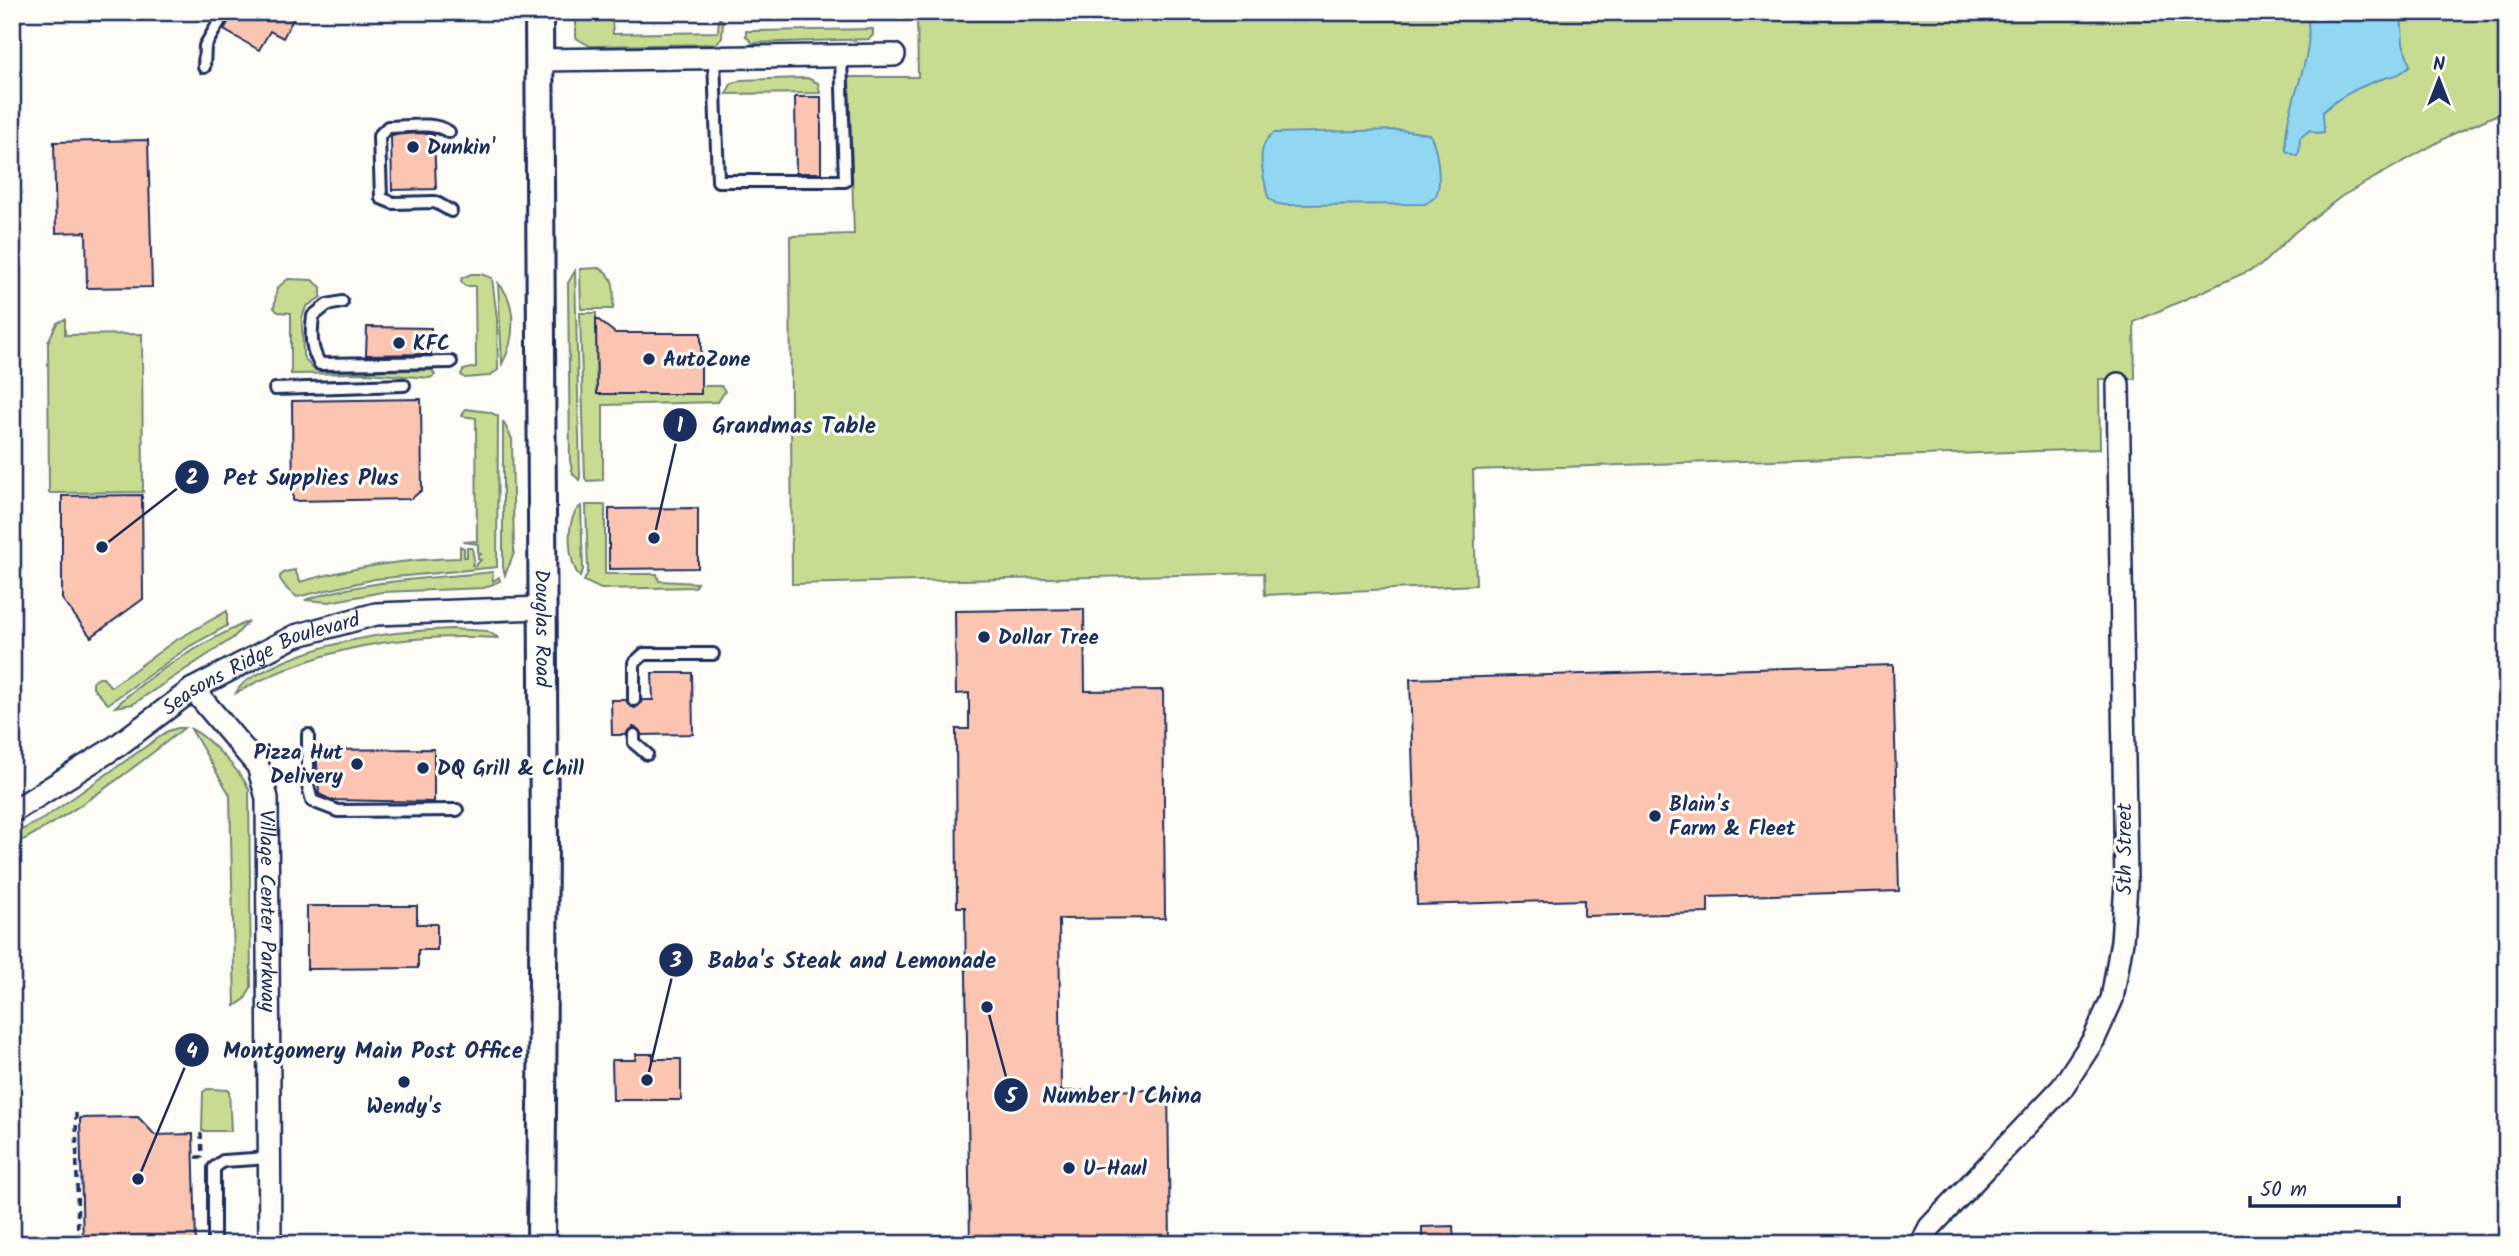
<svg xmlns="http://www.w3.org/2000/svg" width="2519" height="1256" font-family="Kalam,sans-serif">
	<rect width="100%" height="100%" fill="#fdfcf7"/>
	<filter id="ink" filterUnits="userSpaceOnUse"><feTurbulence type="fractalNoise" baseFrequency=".0143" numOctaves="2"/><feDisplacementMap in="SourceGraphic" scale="14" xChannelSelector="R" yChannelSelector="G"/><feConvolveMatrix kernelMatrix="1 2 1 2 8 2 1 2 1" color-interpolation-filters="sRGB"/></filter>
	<g filter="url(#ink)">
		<g fill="#c8dc91" stroke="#728678" stroke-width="2">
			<polygon points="576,12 596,12 596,19 612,19 613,34 718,32 719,17 723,21 722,38 716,44 590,46 576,38"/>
			<polygon points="917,12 2507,12 2507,110 2451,135 2342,196 2295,232 2260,266 2134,322 2135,379 2099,379 2100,449 1473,470 1476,585 1265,595 1264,573 792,584 790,236 854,234 849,77 918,77"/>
			<polygon points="873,29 873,35 869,39 752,43 746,36 746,31 752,31"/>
			<polygon points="807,78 818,83 820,93 726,94 731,84 741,80"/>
			<path d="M 599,268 C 617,276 614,292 613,309 L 581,309 L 580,269 Z"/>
			<polygon points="575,271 580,477 579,480 573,474 570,461 568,283"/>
			<polygon points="471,274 481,274 492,278 497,319 498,370 489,376 465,378 461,375 463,370 476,367 475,286 465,286 461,281 462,278"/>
			<polygon points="288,279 312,280 321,287 321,297 306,307 302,318 303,356 313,369 325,371 432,370 435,375 430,378 366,373 291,374 291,313 278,312 274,308 277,288"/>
			<path d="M 498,283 C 518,303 515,341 502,364 Z"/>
			<polygon points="580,313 596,313 597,394 701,394 701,386 721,386 725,391 718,402 603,405 603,480 587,481 585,478"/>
			<polygon points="65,319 65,335 142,334 143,492 49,493 48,342 57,323"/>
			<path d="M 465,409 L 489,412 L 498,416 L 497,567 L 375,579 L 297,597 L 287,589 L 280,579 L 280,576 L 285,572 L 295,570 L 300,582 C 353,567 405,559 460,558 L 460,546 L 464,548 L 464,557 L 467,557 L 467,548 L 472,548 L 474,560 L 472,565 L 475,566 L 481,560 L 478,559 L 478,555 L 482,554 L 478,553 L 478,544 L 463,542 L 477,541 L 476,418 L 462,416 Z"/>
			<polygon points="503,421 512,439 514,553 505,575 503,567"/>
			<polygon points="586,505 605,505 605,574 657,574 659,581 697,583 695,587 601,589 584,581 588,572"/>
			<path d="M 581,506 L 583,570 L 580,577 C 568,564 564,517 581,506 Z"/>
			<path d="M 492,572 L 493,581 L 499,577 L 500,581 L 484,588 L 382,592 L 329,602 L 305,600 C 365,580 429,579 492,572 Z"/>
			<polygon points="227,611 227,626 190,646 108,704 93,688 93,682 99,678 103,678 111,687 173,642"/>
			<path d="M 249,621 L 233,638 L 133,704 L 115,707 C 153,671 202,643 249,621 Z"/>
			<path d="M 451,629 L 487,631 L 499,638 C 403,633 321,646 236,693 C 243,679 257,675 270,668 C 326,640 389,631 451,629 Z"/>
			<path d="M 178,728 L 184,728 C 129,772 75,813 12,846 L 12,835 L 43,819 L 168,731 Z"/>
			<path d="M 191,729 C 206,735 244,775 249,790 L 251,987 L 245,999 L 235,1006 L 230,795 Z"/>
			<polygon points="207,1089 229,1090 231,1131 202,1131 203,1092"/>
		</g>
		<g fill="#91d7f2" stroke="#6294b7" stroke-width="2">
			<path d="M 2306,12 L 2401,12 L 2403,43 L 2410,65 C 2399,78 2390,75 2376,81 C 2357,88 2337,98 2323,112 L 2324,132 L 2316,133 L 2310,130 L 2300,138 L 2299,152 L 2297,156 L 2286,151 C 2282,104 2319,59 2306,12 Z"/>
			<path d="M 1400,130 L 1429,134 C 1437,144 1443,186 1435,197 C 1434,198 1427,203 1425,204 L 1284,205 L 1275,203 L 1268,197 C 1264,177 1253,146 1274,133 Z"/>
		</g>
		<g fill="#fcc5b1" stroke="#1b2f5e" stroke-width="2">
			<polygon points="233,12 297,12 283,38 270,31 259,50 224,30"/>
			<polygon points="795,97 821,97 821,173 796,173"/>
			<polygon points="420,133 434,135 436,189 392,190 391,135"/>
			<polygon points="148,140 152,287 87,288 86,232 56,233 54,142"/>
			<polygon points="596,318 615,333 701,333 701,394 597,394"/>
			<polygon points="367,327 431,328 431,354 366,355"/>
			<polygon points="421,399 422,490 411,499 293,501 292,401"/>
			<polygon points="142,495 143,599 91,637 62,599 62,496"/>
			<polygon points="698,508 698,568 609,569 609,509"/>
			<polygon points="1084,609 1085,691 1163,690 1165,918 1059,919 1061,1091 1168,1090 1170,1244 970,1244 965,907 957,907 956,729 969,729 969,693 956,694 955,611"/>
			<polygon points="1893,665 1899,891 1708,897 1708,913 1584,916 1584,900 1417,905 1410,679"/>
			<polygon points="652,673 692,673 693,734 642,735 638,729 633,727 628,731 626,735 612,735 611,700 626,700 630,706 635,708 640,704 642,700 653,700"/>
			<polygon points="434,749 434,802 331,800 319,794 316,750"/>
			<polygon points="307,906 417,906 417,924 437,924 437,950 418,950 418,968 307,969"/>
			<polygon points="636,1054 653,1054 653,1059 681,1059 681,1100 613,1100 612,1060 635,1060"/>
			<polygon points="138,1117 155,1135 193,1134 196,1244 83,1244 80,1118"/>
			<polygon points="1453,1226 1454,1244 1422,1244 1422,1227"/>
		</g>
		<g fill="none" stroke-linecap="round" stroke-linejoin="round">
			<defs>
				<g id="service">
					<polyline points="714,57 718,181 845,181 841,56"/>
					<polyline points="204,67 205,46 225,12"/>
					<path d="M 449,132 C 432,121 408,127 388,127 L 379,136 L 381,198 L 393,203 L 435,202 L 451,211"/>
					<path d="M 342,302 L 327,305 L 313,316 C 311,334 310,348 320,364 L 451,362"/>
					<polyline points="275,389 404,385"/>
					<polyline points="634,700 634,663 644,654 713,654"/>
					<polyline points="308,735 308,786 312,801 338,811 457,810"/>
					<polyline points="634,735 634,743 647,754"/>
					<polyline points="214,1244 214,1168 223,1161 270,1158"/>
				</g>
				<g id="minor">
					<polyline points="539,60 894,55"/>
					<path id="s1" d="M 193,689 L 258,766 L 267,798 L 270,1244"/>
					<path id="s2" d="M 12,812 L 117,746 L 193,689 L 295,636 L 376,614 L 542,608"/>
					<polyline points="1921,1244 1930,1227 2062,1088 2094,1039 2112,999 2122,941 2126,884 2118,384"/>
				</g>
				<g id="tertiary">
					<path id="s3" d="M 539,12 L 544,842 L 541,1244"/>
				</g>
			</defs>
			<use href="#service" stroke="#1b2f5e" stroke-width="16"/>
			<use href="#minor" stroke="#1b2f5e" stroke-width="26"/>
			<use href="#tertiary" stroke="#1b2f5e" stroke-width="32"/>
			<g stroke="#1b2f5e" stroke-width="3.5" stroke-dasharray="7 5" stroke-linecap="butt">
				<polyline points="76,1113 78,1244"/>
				<polyline points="196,1157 202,1157 201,1133"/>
			</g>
			<use href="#service" stroke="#fdfcf7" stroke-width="10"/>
			<use href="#minor" stroke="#fdfcf7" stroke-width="21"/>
			<use href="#tertiary" stroke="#fdfcf7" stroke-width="26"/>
		</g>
	</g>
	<g fill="#1b2f5e" stroke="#fdfcf7" stroke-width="2.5">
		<circle cx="413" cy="147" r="7"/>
		<circle cx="399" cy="343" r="7"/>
		<circle cx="649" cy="359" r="7"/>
		<circle cx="984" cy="637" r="7"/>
		<circle cx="357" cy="764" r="7"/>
		<circle cx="423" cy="768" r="7"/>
		<circle cx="1655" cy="816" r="7"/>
		<circle cx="404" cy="1082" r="7"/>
		<circle cx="1069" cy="1168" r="7"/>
	</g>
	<g text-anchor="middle" stroke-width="6" stroke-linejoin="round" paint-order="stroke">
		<g font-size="21" font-weight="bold" fill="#1b2f5e" stroke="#fdfcf7" text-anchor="start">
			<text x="427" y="154">Dunkin'</text>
			<text x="413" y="350">KFC</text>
			<text x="663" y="366">AutoZone</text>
			<text x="998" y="644">Dollar Tree</text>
			<text x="343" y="759" text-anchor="end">Pizza Hut<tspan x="343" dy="24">Delivery</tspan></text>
			<text x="437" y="775">DQ Grill &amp; Chill</text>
			<text x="1669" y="811">Blain's<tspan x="1669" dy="24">Farm &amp; Fleet</tspan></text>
			<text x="404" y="1113" text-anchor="middle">Wendy's</text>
			<text x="1083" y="1175">U-Haul</text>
		</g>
		<g font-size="21" fill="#1b2f5e" stroke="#fdfcf7">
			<text dy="7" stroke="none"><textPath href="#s3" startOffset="616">Douglas Road</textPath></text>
			<text dy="7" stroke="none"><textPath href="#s2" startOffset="292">Seasons Ridge Boulevard</textPath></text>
			<text transform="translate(2124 849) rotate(-90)" y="7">5th Street</text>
			<text dy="7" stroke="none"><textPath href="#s1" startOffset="247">Village Center Parkway</textPath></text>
		</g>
	</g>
	<path fill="none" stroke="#1b2f5e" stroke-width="2.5" d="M654 538L680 425M102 547L192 477M647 1080L676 960M138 1179L192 1050M987 1007L1011 1095"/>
	<g fill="#1b2f5e" stroke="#fdfcf7" stroke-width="2.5">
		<circle cx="654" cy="538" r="7"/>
		<circle cx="102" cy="547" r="7"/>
		<circle cx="647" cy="1080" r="7"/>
		<circle cx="138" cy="1179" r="7"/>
		<circle cx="987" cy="1007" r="7"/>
		<circle cx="680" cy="425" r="18"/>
		<circle cx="192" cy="477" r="18"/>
		<circle cx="676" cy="960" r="18"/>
		<circle cx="192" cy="1050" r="18"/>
		<circle cx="1011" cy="1095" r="18"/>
	</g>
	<g font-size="21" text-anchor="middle" font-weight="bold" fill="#fff">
		<text x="680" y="432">1</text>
		<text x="192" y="484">2</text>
		<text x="676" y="967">3</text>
		<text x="192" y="1058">4</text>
		<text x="1011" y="1103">5</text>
	</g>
	<g font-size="23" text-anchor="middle" font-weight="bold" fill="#1b2f5e" stroke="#fdfcf7" stroke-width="6" stroke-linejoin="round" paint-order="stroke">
		<text x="794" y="433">Grandmas Table</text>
		<text x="311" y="485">Pet Supplies Plus</text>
		<text x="852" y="968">Baba's Steak and Lemonade</text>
		<text x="373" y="1058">Montgomery Main Post Office</text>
		<text x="1122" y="1103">Number 1 China</text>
	</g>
	<rect width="2519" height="1256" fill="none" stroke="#fdfcf7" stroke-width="42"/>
	<rect x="21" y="21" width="2477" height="1214" fill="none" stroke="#1b2f5e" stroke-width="2.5" filter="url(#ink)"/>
	<g transform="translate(2439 80)" stroke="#fdfcf7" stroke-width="5" paint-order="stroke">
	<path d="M0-5L12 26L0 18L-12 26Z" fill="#1b2f5e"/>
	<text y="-10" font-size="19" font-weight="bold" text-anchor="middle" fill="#1b2f5e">N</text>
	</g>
	<path d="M2250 1196v10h149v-10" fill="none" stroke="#1b2f5e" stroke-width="3.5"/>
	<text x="2260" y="1196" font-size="21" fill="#1b2f5e" stroke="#fdfcf7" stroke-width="5" paint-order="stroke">50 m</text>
</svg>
